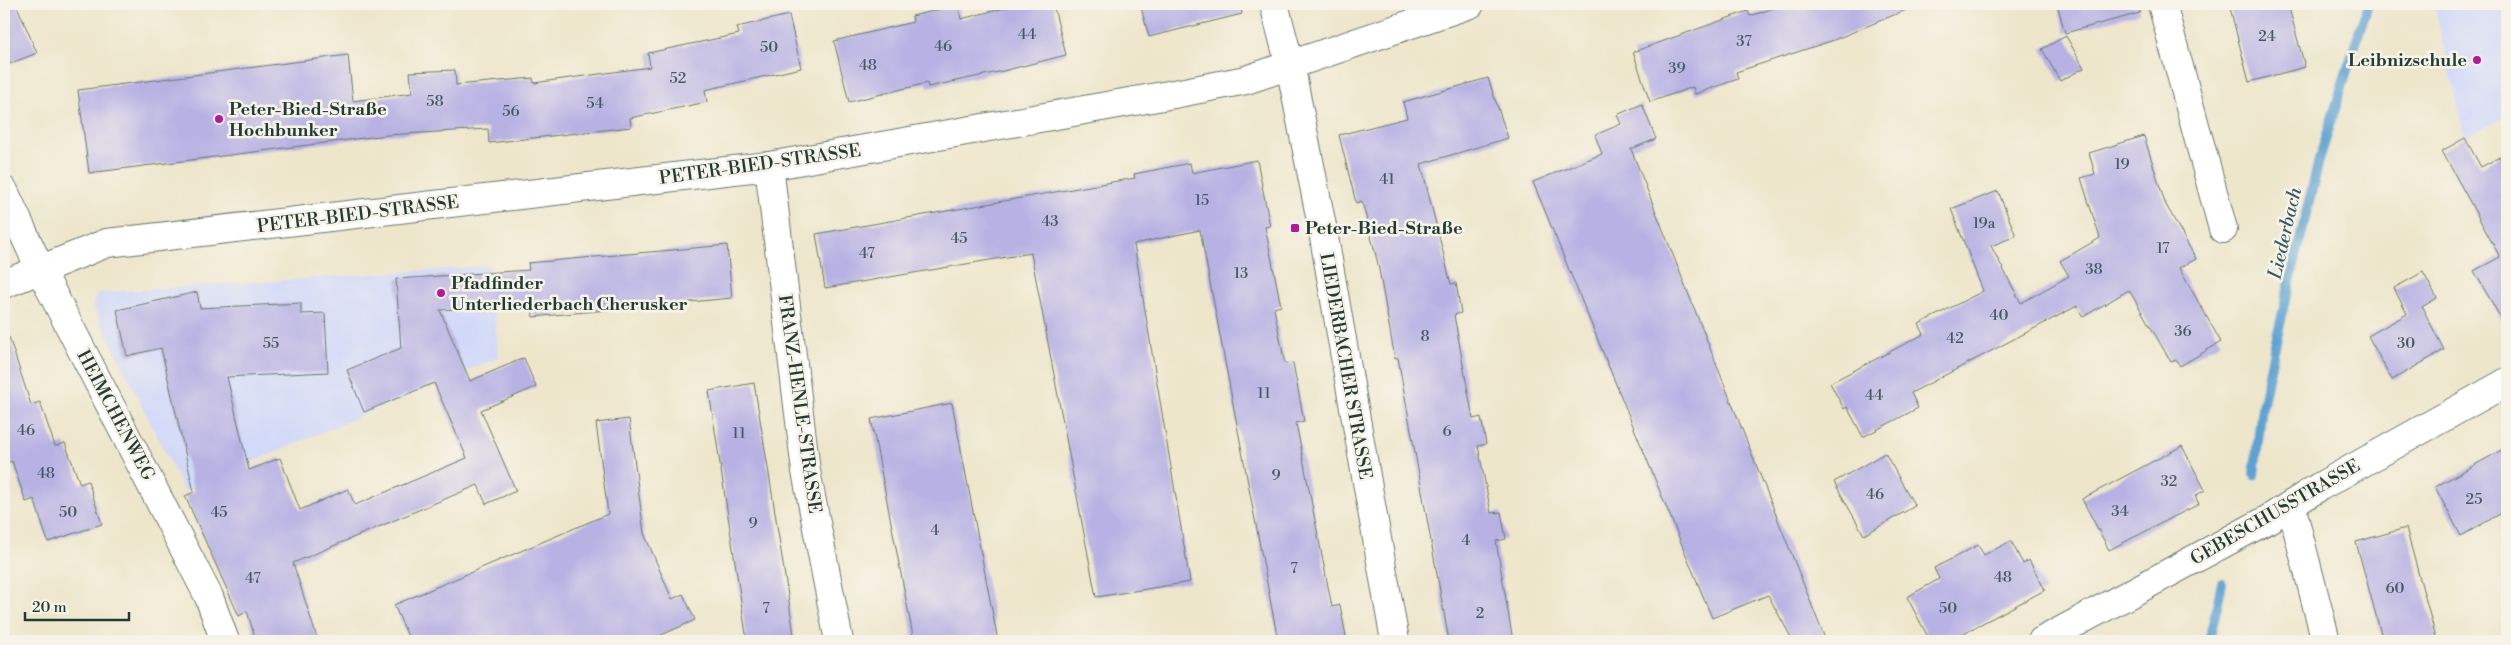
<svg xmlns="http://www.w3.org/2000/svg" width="2511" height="645" font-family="'Libre Bodoni',serif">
	<rect width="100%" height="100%" fill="#f7f3e8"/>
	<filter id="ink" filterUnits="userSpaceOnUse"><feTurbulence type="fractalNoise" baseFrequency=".02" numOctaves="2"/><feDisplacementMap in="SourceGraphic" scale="10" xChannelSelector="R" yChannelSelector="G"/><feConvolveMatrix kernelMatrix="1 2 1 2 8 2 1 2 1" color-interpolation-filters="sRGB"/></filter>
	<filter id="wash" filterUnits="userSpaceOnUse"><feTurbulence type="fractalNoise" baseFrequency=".0096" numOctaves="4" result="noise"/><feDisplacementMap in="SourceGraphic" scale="20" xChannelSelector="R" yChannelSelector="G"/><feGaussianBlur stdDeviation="1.12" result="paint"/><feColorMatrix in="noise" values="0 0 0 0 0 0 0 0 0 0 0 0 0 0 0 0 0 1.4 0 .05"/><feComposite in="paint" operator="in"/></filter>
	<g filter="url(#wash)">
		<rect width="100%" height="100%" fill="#eee6cb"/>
		<g fill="#d1d9f9">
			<polygon points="2434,4 2507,4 2507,116 2465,138"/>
			<polygon points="489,266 499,357 184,491 93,306 97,293"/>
		</g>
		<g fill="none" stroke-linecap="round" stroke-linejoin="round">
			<g stroke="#5ca2d2" stroke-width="10">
				<polyline points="2254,475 2262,407 2276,341 2319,160 2368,4"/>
				<polyline points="2209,641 2222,583"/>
			</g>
		</g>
		<g id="blocks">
			<g fill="#b8b2e4">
				<polygon points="4,4 16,4 37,53 4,66"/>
				<polygon points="1020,4 1053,4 1066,55 1003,71 928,87 927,83 849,102 834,41 913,22 912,16 958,5 961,19"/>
				<polygon points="1140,4 1240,4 1242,14 1149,37"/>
				<polygon points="1786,4 1920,4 1834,40 1736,72 1738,79 1695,94 1693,87 1650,102 1633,52 1748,11 1750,16"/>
				<polygon points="2057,4 2139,4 2140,13 2065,33"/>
				<polygon points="2229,4 2288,4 2305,67 2249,82"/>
				<polygon points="789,15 801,68 705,90 707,102 630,118 631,127 489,143 488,129 387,135 89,173 78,90 348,55 353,101 412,93 410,72 455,70 456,85 533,78 534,83 650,67 648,53 739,34 737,27"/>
				<polygon points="2066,36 2084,68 2060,81 2042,49"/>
				<polygon points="1488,78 1508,138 1421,164 1451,284 1456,283 1461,313 1454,315 1473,419 1481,417 1486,444 1478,446 1491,513 1501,512 1506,539 1496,541 1513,641 1449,641 1398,358 1395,359 1378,264 1362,201 1356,203 1339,135 1407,118 1403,102"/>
				<polygon points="1642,104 1656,139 1631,149 1826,641 1793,641 1768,595 1712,618 1533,182 1602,154 1595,135 1621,124 1617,115"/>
				<polygon points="2144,136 2165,203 2196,259 2179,268 2221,342 2180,366 2176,360 2171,362 2129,290 2083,317 2077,306 1911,393 1918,408 1863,437 1847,407 1844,409 1830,383 1924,334 1919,324 1983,291 1951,209 1998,191 2016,236 1991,246 2021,303 2069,276 2060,261 2100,238 2081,178 2095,174 2089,153"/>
				<polygon points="2465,138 2481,167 2507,153 2507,329 2474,271 2500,257 2442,151"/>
				<polygon points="1257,160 1270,226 1265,227 1281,306 1274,308 1285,364 1293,363 1304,421 1296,423 1332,607 1340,605 1347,641 1278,641 1200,230 1134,244 1190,582 1096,597 1031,253 825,288 816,234 1135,178 1134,174 1190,163 1192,173"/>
				<polygon points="727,245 732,298 533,317 532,304 440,310 470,381 524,358 536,387 481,410 516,491 486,504 478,485 293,563 318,641 256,641 247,611 239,616 185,496 194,492 161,348 127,356 117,310 197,292 200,308 301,303 301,314 325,313 328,372 227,377 249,470 280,458 300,510 348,489 355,505 467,458 434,383 364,412 347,370 401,348 396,279 529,270 528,263"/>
				<polygon points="2423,272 2437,298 2422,307 2444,350 2392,380 2368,336 2407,314 2394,288"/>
				<polygon points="9,337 31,405 40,402 55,446 65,443 80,484 88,481 102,524 48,542 34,499 26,502 12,461 4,464 4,338"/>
				<polygon points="754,383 769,474 795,641 747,641 709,391"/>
				<polygon points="952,403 998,641 914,641 871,419"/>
				<polygon points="629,419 644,533 672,599 683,594 695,620 648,641 410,641 394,605 608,514 596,423"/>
				<polygon points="2182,446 2205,490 2195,496 2199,504 2109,550 2082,499"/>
				<polygon points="2507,447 2507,510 2461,536 2435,487"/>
				<polygon points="1885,453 1915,506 1864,535 1834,482"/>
				<polygon points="2406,528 2437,641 2383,641 2356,542"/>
				<polygon points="2011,541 2023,564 2029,560 2045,590 1949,641 1930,641 1907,597 1939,579 1934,568 1978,545 1984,555"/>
			</g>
		</g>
	</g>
	<g filter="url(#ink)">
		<use href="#blocks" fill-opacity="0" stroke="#677869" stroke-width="1"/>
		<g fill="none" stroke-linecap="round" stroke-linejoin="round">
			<defs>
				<g id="street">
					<polyline points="2162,4 2223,229"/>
					<polyline points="769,166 806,471 839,641"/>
					<polyline points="4,191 41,271 209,597 225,641"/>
					<polyline points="4,284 107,243 769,166 1174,94 1246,80 1470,4"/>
					<polyline points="2291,505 2326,641"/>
				</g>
				<g id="secondary">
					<polyline points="1274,4 1290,65 1322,226 1395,641"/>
					<polyline points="2042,641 2267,520 2319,487 2507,382"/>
				</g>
			</defs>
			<use href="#street" stroke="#677869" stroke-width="30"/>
			<use href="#secondary" stroke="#677869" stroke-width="30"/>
			<use href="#street" stroke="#fff" stroke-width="28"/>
			<use href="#secondary" stroke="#fff" stroke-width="28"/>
		</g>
	</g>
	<g fill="#b5179e" stroke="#f7f3e8" stroke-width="2">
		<circle cx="2477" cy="60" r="5"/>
		<circle cx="219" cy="119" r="5"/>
		<rect x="1290" y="223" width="10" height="10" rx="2.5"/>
		<circle cx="441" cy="293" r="5"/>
	</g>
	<g text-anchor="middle" stroke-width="5" stroke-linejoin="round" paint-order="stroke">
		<g font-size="15" fill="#455a60">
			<text x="1027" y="39">44</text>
			<text x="2267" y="41">24</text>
			<text x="1744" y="46">37</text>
			<text x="943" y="51">46</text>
			<text x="769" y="52">50</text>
			<text x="868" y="70">48</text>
			<text x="1677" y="73">39</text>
			<text x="678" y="83">52</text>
			<text x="435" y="106">58</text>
			<text x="595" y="108">54</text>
			<text x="511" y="116">56</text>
			<text x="2122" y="169">19</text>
			<text x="1387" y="184">41</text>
			<text x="1202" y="205">15</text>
			<text x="1050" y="226">43</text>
			<text x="1984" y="228">19a</text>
			<text x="959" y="243">45</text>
			<text x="2163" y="253">17</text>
			<text x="867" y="258">47</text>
			<text x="2094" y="274">38</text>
			<text x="1241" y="278">13</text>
			<text x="1999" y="320">40</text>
			<text x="2183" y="336">36</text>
			<text x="1425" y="341">8</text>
			<text x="1955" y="343">42</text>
			<text x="271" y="348">55</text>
			<text x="2406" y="348">30</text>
			<text x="1264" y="398">11</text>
			<text x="1874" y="400">44</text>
			<text x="26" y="435">46</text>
			<text x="1447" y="436">6</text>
			<text x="739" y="438">11</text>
			<text x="46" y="478">48</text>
			<text x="1276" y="480">9</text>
			<text x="2169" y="486">32</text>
			<text x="1875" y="499">46</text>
			<text x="2474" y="504">25</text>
			<text x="2120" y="516">34</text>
			<text x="68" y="517">50</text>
			<text x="219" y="517">45</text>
			<text x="753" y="528">9</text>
			<text x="935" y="535">4</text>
			<text x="1466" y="545">4</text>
			<text x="1294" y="573">7</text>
			<text x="2003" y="582">48</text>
			<text x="253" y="583">47</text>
			<text x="2395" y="593">60</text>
			<text x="766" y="613">7</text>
			<text x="1948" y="613">50</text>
			<text x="1480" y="618">2</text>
		</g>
		<g font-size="18" font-weight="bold" fill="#1f3d34" stroke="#f7f3e8" text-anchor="start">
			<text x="2467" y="66" text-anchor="end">Leibnizschule</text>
			<text x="229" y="115">Peter-Bied-Straße<tspan x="229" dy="21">Hochbunker</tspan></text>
			<text x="1305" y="234">Peter-Bied-Straße</text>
			<text x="451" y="289">Pfadfinder<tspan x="451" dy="21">Unterliederbach Cherusker</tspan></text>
		</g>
		<g font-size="18" fill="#1f3d34" stroke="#f7f3e8">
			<text transform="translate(760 164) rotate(-8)" y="6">PETER-BIED-STRASSE</text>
			<text transform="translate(358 214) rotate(-7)" y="6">PETER-BIED-STRASSE</text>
			<text transform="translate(1346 366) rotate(80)" y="6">LIEDERBACHER STRASSE</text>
			<text transform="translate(800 404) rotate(82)" y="6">FRANZ-HENLE-STRASSE</text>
			<text transform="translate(116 415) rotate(62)" y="6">HEIMCHENWEG</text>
			<text transform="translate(2275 512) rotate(-30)" y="6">GEBESCHUSSTRASSE</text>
		</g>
		<g font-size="19" font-style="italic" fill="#315b63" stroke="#f7f3e8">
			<text transform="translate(2284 233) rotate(-77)" y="7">Liederbach</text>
		</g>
	</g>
	<rect width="2511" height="645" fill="none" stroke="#f7f3e8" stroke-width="20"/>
	<path d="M25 612v8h104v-8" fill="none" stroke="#1f3d34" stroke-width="2.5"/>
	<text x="32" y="612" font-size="15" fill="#1f3d34" stroke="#f7f3e8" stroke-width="4" paint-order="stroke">20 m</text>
</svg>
